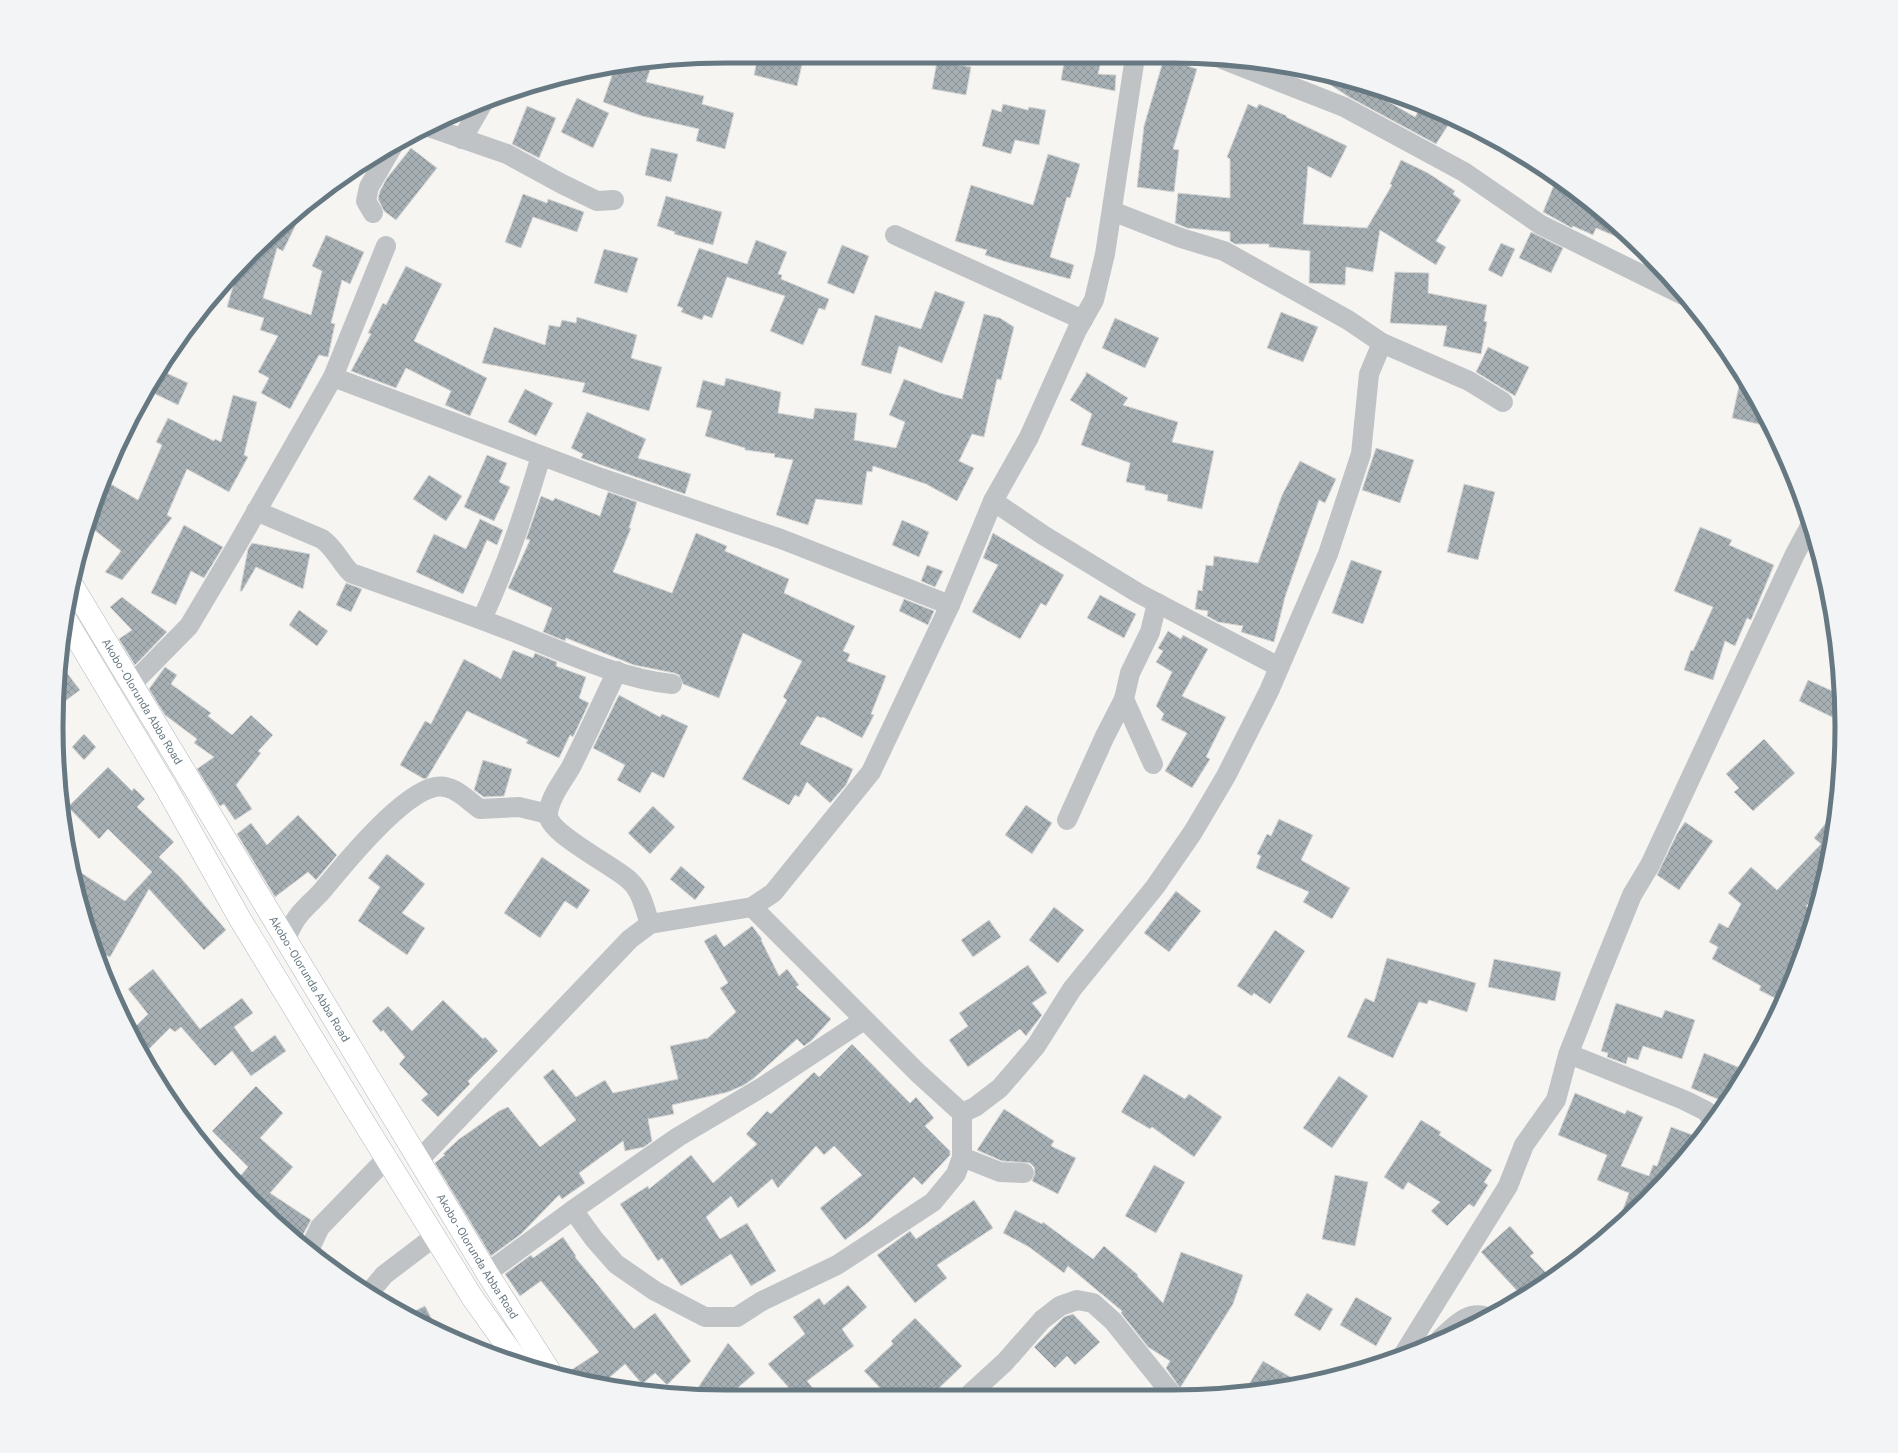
<svg xmlns="http://www.w3.org/2000/svg" width="1898" height="1453" font-family="'Public Sans',sans-serif">
	<defs>
		<pattern id="building-cross-hatch" width="8" height="8" patternUnits="userSpaceOnUse"><rect width="8" height="8" fill="#a6afb3"/><path d="M0 0l8 8M0 8l8-8" fill="none" stroke="#8b9397"/></pattern>
	</defs>
	<rect width="100%" height="100%" fill="#f6f5f2"/>
	<g fill="url(#building-cross-hatch)" stroke="#d7d7d5">
		<polygon points="758,56 804,56 797,86 754,75"/>
		<polygon points="1065,57 1102,57 1098,74 1116,75 1115,91 1061,80"/>
		<polygon points="1164,58 1197,69 1173,149 1179,150 1174,192 1137,187 1144,126"/>
		<polygon points="653,61 646,82 704,96 702,104 734,113 725,149 696,141 699,129 642,116 603,102 615,67"/>
		<polygon points="937,61 971,67 966,95 932,89"/>
		<polygon points="1314,74 1345,79 1392,97 1389,102 1415,117 1421,107 1452,119 1436,144 1349,97"/>
		<polygon points="577,98 609,113 593,148 561,132"/>
		<polygon points="1003,104 1028,110 1029,107 1046,110 1039,145 1015,140 1011,154 982,146 992,109 1001,112"/>
		<polygon points="1248,104 1257,108 1259,104 1287,116 1286,117 1347,146 1331,178 1308,166 1303,224 1367,228 1392,185 1390,184 1401,160 1428,173 1455,191 1453,194 1461,200 1436,241 1446,247 1436,265 1380,230 1373,272 1346,267 1345,285 1309,283 1310,251 1269,247 1269,244 1235,244 1230,241 1230,232 1187,228 1175,223 1178,193 1230,198 1230,159 1227,157"/>
		<polygon points="527,106 556,118 539,158 512,144"/>
		<polygon points="411,148 437,168 396,220 384,211 378,199 380,191 387,178"/>
		<polygon points="651,148 678,154 671,182 645,175"/>
		<polygon points="1048,154 1080,164 1070,198 1067,197 1050,257 1074,265 1070,279 1010,263 985,255 987,250 955,241 971,185 1033,205"/>
		<polygon points="1556,180 1579,194 1628,240 1627,241 1596,228 1593,235 1573,226 1572,228 1543,212"/>
		<polygon points="523,194 547,203 548,199 584,212 577,232 533,217 521,248 505,242"/>
		<polygon points="666,196 722,212 713,245 674,234 675,232 657,226"/>
		<polygon points="305,206 283,251 277,248 263,298 311,315 322,271 312,266 326,235 364,252 350,284 342,280 331,323 335,324 328,357 319,355 290,409 261,393 269,378 258,372 278,336 260,330 264,318 227,307 238,269 252,253"/>
		<polygon points="1531,232 1563,248 1551,273 1519,258"/>
		<polygon points="756,240 787,252 778,274 782,275 781,279 829,299 825,310 819,308 803,345 770,331 785,296 727,277 712,318 704,315 702,320 681,312 683,308 677,306 699,248 747,264"/>
		<polygon points="1501,243 1515,249 1502,277 1488,270"/>
		<polygon points="842,245 869,256 854,294 827,283"/>
		<polygon points="604,249 638,258 627,293 594,283"/>
		<polygon points="406,266 442,284 414,341 487,378 470,416 445,405 451,391 406,368 396,388 351,371 371,334 368,333 383,303 386,305"/>
		<polygon points="1395,272 1429,273 1428,293 1487,305 1484,321 1487,322 1481,354 1443,346 1447,326 1390,323"/>
		<polygon points="935,291 965,302 942,363 899,346 891,374 861,365 875,315 921,329"/>
		<polygon points="1281,312 1318,327 1303,362 1267,348"/>
		<polygon points="984,314 1000,318 1014,327 1001,380 997,379 984,437 972,434 959,461 974,468 957,501 926,484 873,466 872,472 867,471 862,505 816,499 808,525 776,515 793,460 774,457 775,454 745,450 745,448 705,436 712,411 696,407 703,380 724,386 726,378 781,392 778,413 813,419 815,408 857,413 854,440 896,448 905,422 889,415 904,379 940,393 962,399"/>
		<polygon points="577,317 637,335 631,358 662,367 649,411 582,392 585,383 482,363 494,327 545,345 549,325 560,327 562,320 576,323"/>
		<polygon points="1115,318 1159,338 1145,368 1102,348"/>
		<polygon points="1488,347 1529,367 1515,396 1476,372"/>
		<polygon points="160,370 188,383 178,405 147,390"/>
		<polygon points="1086,372 1128,398 1123,405 1178,422 1172,442 1214,451 1202,509 1167,501 1168,495 1145,490 1145,486 1126,482 1130,463 1081,445 1092,414 1070,400 1086,375"/>
		<polygon points="1741,377 1761,414 1767,426 1732,418"/>
		<polygon points="525,389 553,403 536,436 508,422"/>
		<polygon points="233,395 257,402 244,455 248,457 229,492 187,469 167,515 172,518 122,580 105,572 121,551 88,525 104,480 138,500 162,445 156,442 168,418 214,441 215,439 221,442"/>
		<polygon points="587,412 646,439 638,458 691,474 685,494 581,458 583,454 571,448"/>
		<polygon points="1376,448 1414,460 1400,503 1362,490"/>
		<polygon points="487,455 507,463 499,482 510,487 494,521 464,507"/>
		<polygon points="1300,461 1336,479 1325,503 1319,500 1285,597 1274,642 1241,632 1243,626 1218,622 1207,616 1208,611 1195,609 1198,590 1202,591 1206,565 1213,566 1214,556 1258,563 1282,495"/>
		<polygon points="429,475 462,496 446,521 413,499"/>
		<polygon points="1464,484 1495,492 1478,560 1447,552"/>
		<polygon points="608,492 637,502 629,528 631,528 613,572 672,593 696,533 727,546 725,551 789,579 784,593 855,626 843,651 850,654 847,661 886,676 871,714 874,715 862,738 823,717 822,718 817,716 800,744 853,769 846,785 830,803 807,782 799,797 795,795 789,805 742,779 787,700 783,697 802,661 743,633 719,698 683,684 679,675 674,673 634,665 566,638 565,641 543,632 552,608 508,588 530,540 526,539 541,496 553,501 555,498 600,516"/>
		<polygon points="480,519 503,530 497,545 487,540 463,594 416,572 434,534 466,549"/>
		<polygon points="902,520 929,532 919,557 892,545"/>
		<polygon points="184,525 223,547 204,578 191,571 176,605 151,593"/>
		<polygon points="1700,527 1732,540 1729,545 1774,565 1751,620 1747,618 1735,646 1725,641 1713,680 1684,670 1691,650 1693,651 1713,607 1674,591"/>
		<polygon points="993,533 1064,575 1046,606 1041,603 1020,639 972,612 998,565 983,558"/>
		<polygon points="252,543 310,554 303,589 256,567 242,591 240,591 248,549"/>
		<polygon points="1351,560 1382,571 1363,624 1332,613"/>
		<polygon points="927,565 943,571 935,587 921,581"/>
		<polygon points="346,583 362,589 351,612 336,605"/>
		<polygon points="1100,595 1136,614 1124,638 1087,618"/>
		<polygon points="122,597 167,632 135,665 119,639 132,630 110,607"/>
		<polygon points="904,599 934,611 928,625 899,611"/>
		<polygon points="299,610 328,631 317,646 289,625"/>
		<polygon points="1168,631 1181,639 1183,635 1208,649 1182,696 1226,717 1206,757 1210,759 1192,788 1165,771 1187,733 1161,720 1164,714 1156,706 1172,672 1156,662 1163,651 1158,648"/>
		<polygon points="513,650 533,658 535,653 557,662 556,666 586,677 579,698 589,703 573,737 570,735 559,758 526,743 528,740 467,711 427,778 424,779 400,765 425,721 431,724 464,659 501,679"/>
		<polygon points="60,664 80,690 57,707 58,703"/>
		<polygon points="165,667 177,675 171,684 211,713 208,716 232,735 251,715 273,735 258,751 261,753 236,785 252,809 235,820 224,804 220,806 197,769 214,757 194,743 197,739 165,715 149,689"/>
		<polygon points="1808,680 1839,694 1839,700 1832,717 1799,701"/>
		<polygon points="619,695 660,717 662,714 688,726 664,778 652,772 640,793 617,780 625,765 593,748"/>
		<polygon points="84,734 96,747 84,760 72,747"/>
		<polygon points="1764,739 1795,773 1753,811 1734,792 1739,788 1726,774"/>
		<polygon points="483,760 512,769 504,796 484,797 474,790"/>
		<polygon points="108,767 132,791 134,788 145,799 137,807 174,842 159,857 180,877 226,930 204,950 149,889 110,957 98,951 79,900 72,867 125,901 152,872 108,829 99,839 68,807"/>
		<polygon points="1026,805 1052,823 1032,854 1005,835"/>
		<polygon points="653,806 675,827 650,854 628,833"/>
		<polygon points="1833,814 1829,858 1818,893 1806,906 1812,913 1791,983 1781,1001 1759,990 1761,986 1712,959 1718,947 1709,942 1719,923 1728,928 1741,904 1728,893 1751,867 1777,890 1821,844 1814,838"/>
		<polygon points="298,815 337,855 316,880 308,872 275,897 237,834 251,823 267,845"/>
		<polygon points="1279,819 1313,835 1301,860 1350,888 1332,919 1303,902 1309,892 1256,868 1261,856 1257,854 1267,834 1271,836"/>
		<polygon points="1685,822 1713,841 1679,890 1657,875 1677,834"/>
		<polygon points="387,854 425,884 402,913 425,928 407,955 358,921 380,887 368,878"/>
		<polygon points="542,857 590,890 577,909 565,901 540,938 504,913"/>
		<polygon points="681,866 705,887 695,900 670,879"/>
		<polygon points="1176,891 1201,911 1169,952 1144,933"/>
		<polygon points="1054,907 1084,930 1058,963 1029,940"/>
		<polygon points="989,920 1001,937 973,957 961,940"/>
		<polygon points="752,926 762,939 761,940 779,976 787,969 799,985 796,987 831,1019 811,1041 804,1046 797,1039 754,1078 744,1085 728,1092 672,1105 674,1114 648,1119 652,1141 644,1147 625,1151 623,1141 579,1173 585,1183 562,1199 559,1195 521,1234 491,1256 435,1163 445,1155 443,1154 458,1140 499,1111 508,1107 540,1147 576,1120 543,1077 553,1069 576,1097 605,1080 613,1093 678,1079 670,1046 708,1038 736,1012 720,988 728,983 704,941 716,934 724,947"/>
		<polygon points="1275,930 1305,951 1270,1004 1254,993 1252,996 1237,986"/>
		<polygon points="1387,958 1476,983 1467,1012 1429,1000 1427,1004 1419,1002 1393,1058 1347,1037 1365,998 1374,1002"/>
		<polygon points="1494,959 1561,972 1555,1001 1488,987"/>
		<polygon points="1028,965 1047,993 1032,1003 1042,1015 1026,1036 1020,1029 968,1067 949,1040 968,1026 959,1013"/>
		<polygon points="153,969 200,1029 242,998 253,1013 234,1027 252,1052 275,1035 286,1051 251,1076 232,1051 215,1066 181,1027 175,1032 170,1028 143,1055 130,1032 148,1014 128,989"/>
		<polygon points="443,1000 483,1039 485,1037 498,1051 468,1081 470,1084 438,1117 421,1100 428,1094 399,1064 405,1057 383,1030 381,1032 372,1021 388,1006 412,1031"/>
		<polygon points="1616,1003 1662,1018 1665,1010 1695,1020 1682,1059 1643,1046 1638,1060 1628,1057 1626,1064 1607,1057 1608,1053 1601,1051"/>
		<polygon points="852,1044 910,1103 916,1097 934,1118 925,1126 950,1151 950,1155 922,1185 914,1177 870,1221 845,1240 820,1208 862,1175 834,1146 824,1155 816,1146 778,1188 772,1179 738,1208 731,1196 706,1217 720,1239 747,1223 776,1271 751,1286 731,1254 681,1286 662,1258 658,1261 620,1204 648,1186 649,1189 691,1155 713,1183 757,1144 746,1134 767,1111 771,1114 814,1072 819,1077"/>
		<polygon points="1704,1053 1745,1070 1729,1099 1726,1098 1725,1102 1691,1088"/>
		<polygon points="1144,1074 1185,1099 1189,1094 1222,1117 1194,1157 1152,1127 1150,1129 1121,1112"/>
		<polygon points="1339,1076 1368,1096 1332,1148 1303,1128"/>
		<polygon points="256,1086 283,1113 260,1138 293,1167 270,1193 311,1220 300,1240 252,1200 236,1181 248,1167 212,1131"/>
		<polygon points="1575,1093 1625,1114 1627,1110 1643,1117 1621,1166 1649,1176 1653,1165 1657,1166 1671,1127 1698,1137 1645,1201 1618,1223 1629,1193 1597,1180 1607,1155 1558,1135"/>
		<polygon points="1004,1109 1054,1141 1051,1146 1076,1158 1058,1194 1032,1181 1035,1173 1034,1167 1030,1163 1002,1161 977,1150"/>
		<polygon points="1421,1120 1441,1132 1439,1135 1492,1170 1484,1182 1488,1185 1474,1207 1469,1204 1447,1226 1431,1211 1440,1202 1408,1182 1403,1190 1384,1177"/>
		<polygon points="1154,1165 1185,1182 1156,1233 1125,1216"/>
		<polygon points="1335,1175 1368,1182 1355,1246 1322,1239"/>
		<polygon points="974,1200 993,1228 937,1265 947,1278 915,1303 877,1255 910,1231 916,1239"/>
		<polygon points="1015,1210 1042,1224 1043,1222 1093,1259 1104,1246 1138,1275 1137,1276 1163,1303 1181,1252 1243,1275 1233,1304 1180,1388 1166,1368 1170,1361 1148,1347 1121,1313 1122,1311 1068,1266 1064,1273 1029,1247 1003,1233"/>
		<polygon points="1510,1226 1534,1253 1530,1256 1551,1278 1522,1296 1481,1252"/>
		<polygon points="563,1237 576,1256 575,1257 634,1329 655,1313 691,1361 667,1385 655,1373 642,1384 625,1364 603,1383 565,1374 599,1352 541,1281 520,1296 505,1274 531,1255 533,1258"/>
		<polygon points="848,1285 867,1307 842,1329 854,1346 807,1381 819,1396 796,1396 768,1364 805,1334 793,1317 819,1298 824,1305"/>
		<polygon points="1307,1293 1333,1309 1320,1331 1294,1315"/>
		<polygon points="1356,1297 1392,1318 1376,1346 1340,1325"/>
		<polygon points="425,1306 438,1331 407,1315"/>
		<polygon points="1073,1314 1100,1342 1075,1365 1067,1356 1055,1368 1034,1347 1064,1317"/>
		<polygon points="915,1318 962,1366 937,1390 934,1387 925,1395 887,1395 864,1371 893,1344 891,1341"/>
		<polygon points="728,1343 755,1373 727,1397 693,1395"/>
		<polygon points="1263,1361 1299,1382 1259,1391 1245,1391"/>
	</g>
	<g fill="none" stroke-linecap="round" stroke-linejoin="round">
		<defs>
			<g id="secondary">
				<path id="s1" d="M 72,585 L 487,1273 L 549,1370"/>
				<polyline points="66,620 167,789 240,919 350,1100 472,1297 519,1363"/>
			</g>
		</defs>
		<use href="#secondary" stroke="#b1b7bb" stroke-width="23"/>
		<g stroke="#bfc3c6" stroke-width="20">
			<polyline points="1222,59 1344,107 1464,172 1541,225 1683,295"/>
			<polyline points="429,127 507,154 562,184 597,201 614,200"/>
			<polyline points="462,139 483,103"/>
			<polyline points="373,213 366,201 369,187 394,144"/>
			<polyline points="895,235 1083,320"/>
			<polyline points="1382,343 1469,381 1503,402"/>
			<polyline points="333,377 601,478 781,539 950,605"/>
			<polyline points="993,501 1043,535 1138,593 1279,667"/>
			<path d="M 256,511 L 322,539 C 335,548 340,562 351,573 C 404,592 458,610 511,631 C 560,650 619,679 672,684"/>
			<path d="M 482,619 C 507,565 524,513 541,456"/>
			<path d="M 617,671 C 602,703 587,735 571,767 C 563,781 550,797 548,813 C 546,833 615,866 630,881 C 642,892 645,910 650,924"/>
			<polyline points="131,685 189,626 236,547 333,377 386,246"/>
			<polyline points="1153,764 1124,699 1130,673 1150,632 1157,603"/>
			<polyline points="1067,820 1105,736 1124,699"/>
			<path d="M 285,939 C 290,931 293,922 299,915 C 306,906 315,899 322,891 C 345,863 401,794 435,787 C 453,783 467,800 480,809 L 519,807 L 548,814"/>
			<polyline points="1569,1054 1684,1100 1706,1111 1712,1120"/>
			<polyline points="962,1113 975,1107 1000,1088 1036,1046 1072,989 1155,887 1193,832 1226,776 1269,691 1328,554 1361,454 1369,374 1382,343 1348,320 1224,251 1181,238 1112,211"/>
			<polyline points="962,1157 1000,1172 1024,1173"/>
			<polyline points="419,1160 630,939 650,924 752,907 773,893 871,772 950,605 993,501 1029,437 1077,330 1094,300 1105,254 1135,57"/>
			<polyline points="573,1210 594,1239 616,1264 655,1291 705,1317 737,1317 762,1301 837,1265 933,1202 956,1174 962,1157 962,1113 918,1073 752,907"/>
			<polyline points="310,1248 320,1227 386,1159"/>
			<polyline points="487,1273 573,1210 678,1137 764,1086 864,1020"/>
			<polyline points="369,1293 384,1275 434,1237"/>
			<path d="M 1440,1339 C 1454,1327 1467,1310 1487,1317"/>
			<polyline points="1403,1355 1508,1186 1524,1145 1556,1100 1568,1055 1598,979 1632,895 1650,865 1795,554 1809,528"/>
			<polyline points="970,1394 1005,1362 1042,1320 1060,1306 1077,1300 1093,1303 1113,1321 1170,1392"/>
		</g>
		<use href="#secondary" stroke="#fff" stroke-width="22"/>
	</g>
	<g text-anchor="middle" stroke-width="4" stroke-linejoin="round" paint-order="stroke">
		<g font-size="11" fill="#667882" stroke="#fff">
			<text dy="4" stroke="none"><textPath href="#s1" startOffset="136">Akobo - Olorunda Abba Road</textPath></text>
			<text dy="4" stroke="none"><textPath href="#s1" startOffset="460">Akobo - Olorunda Abba Road</textPath></text>
			<text dy="4" stroke="none"><textPath href="#s1" startOffset="784">Akobo - Olorunda Abba Road</textPath></text>
		</g>
	</g>
	<path d="M0 0H1898V1453H0ZM726 63H1172A663 663 0 0 1 1835 726V727A663 663 0 0 1 1172 1390H726A663 663 0 0 1 63 727V726A663 663 0 0 1 726 63Z" fill="#f3f4f5" fill-rule="evenodd"/>
	<path fill="none" stroke="#667882" stroke-width="5" d="M726 63H1172A663 663 0 0 1 1835 726V727A663 663 0 0 1 1172 1390H726A663 663 0 0 1 63 727V726A663 663 0 0 1 726 63Z"/>
</svg>
